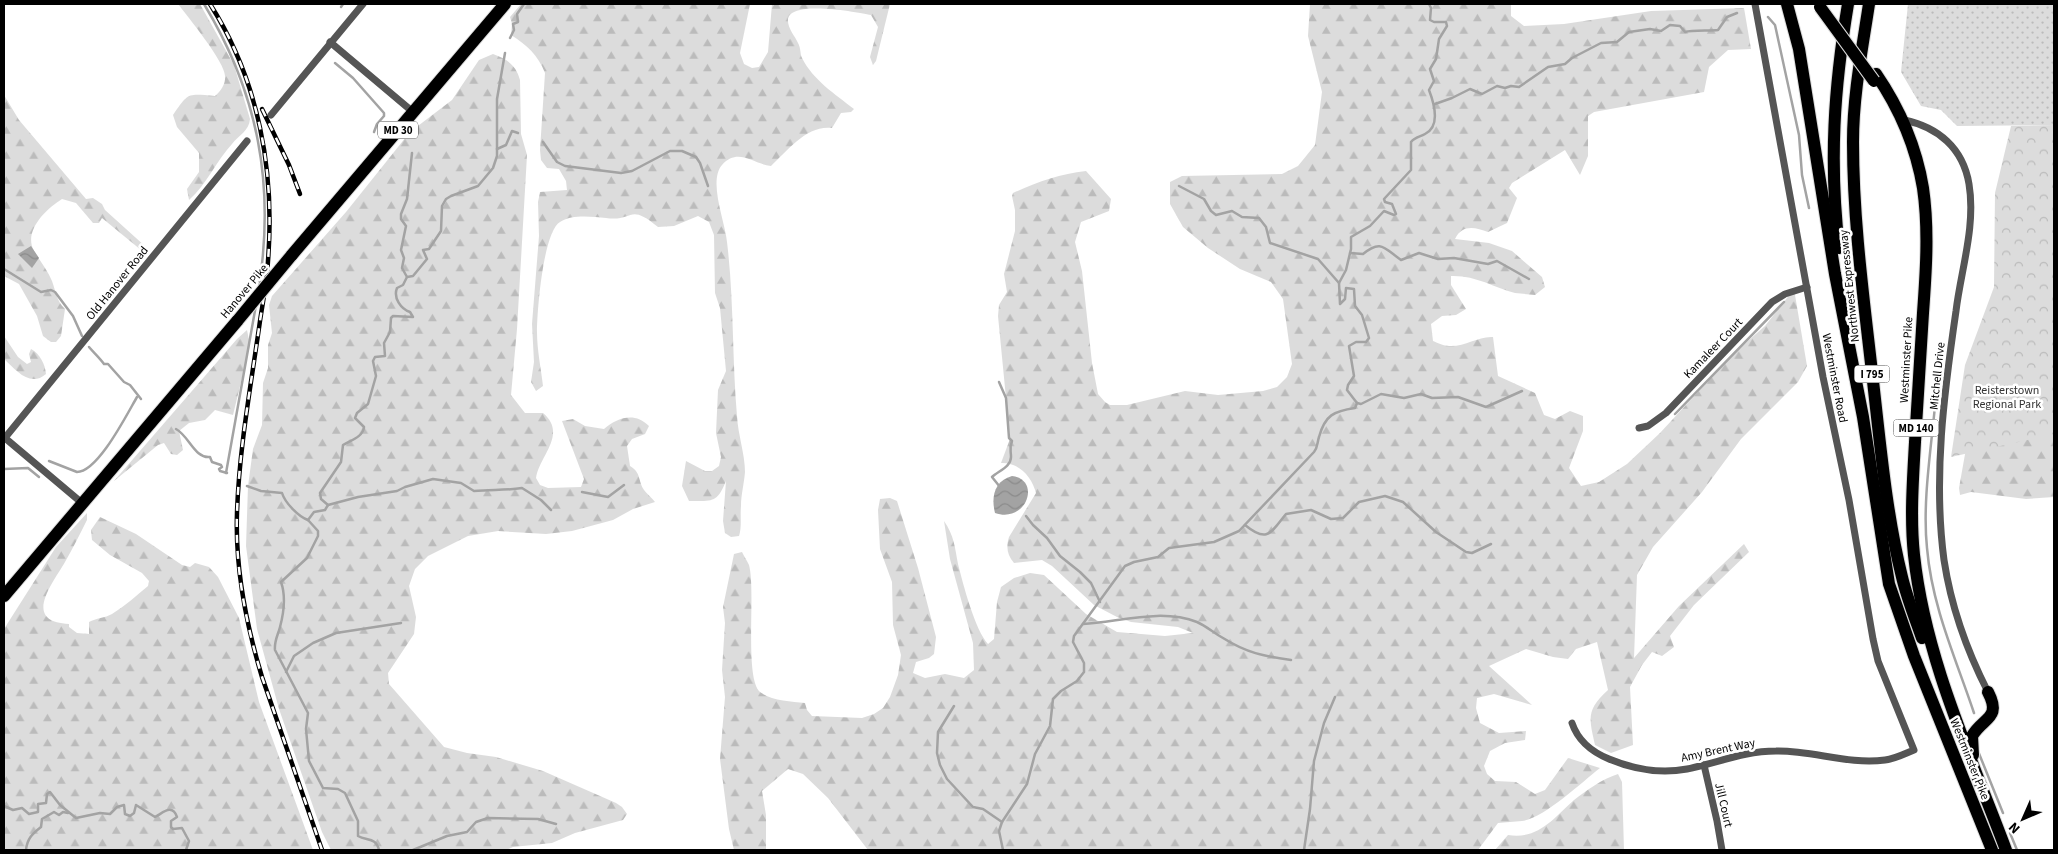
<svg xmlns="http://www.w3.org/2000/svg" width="2058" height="854" font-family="'Source Sans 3',sans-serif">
	<defs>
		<pattern id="grass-dots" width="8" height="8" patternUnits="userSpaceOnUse" patternTransform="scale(1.25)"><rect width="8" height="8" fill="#dcdcdc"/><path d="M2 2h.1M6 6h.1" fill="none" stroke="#bbb" stroke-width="1.8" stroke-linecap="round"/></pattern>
		<pattern id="forest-firs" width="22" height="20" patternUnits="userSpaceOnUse" patternTransform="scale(1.25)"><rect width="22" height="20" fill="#dcdcdc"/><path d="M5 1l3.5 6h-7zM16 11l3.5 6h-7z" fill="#bbb"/></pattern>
		<pattern id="park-crowns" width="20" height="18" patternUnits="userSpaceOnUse" patternTransform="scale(1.25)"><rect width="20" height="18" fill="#dcdcdc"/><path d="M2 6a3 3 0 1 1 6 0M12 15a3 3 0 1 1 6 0" fill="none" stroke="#bbb"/></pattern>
		<pattern id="water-waves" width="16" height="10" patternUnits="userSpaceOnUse" patternTransform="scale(1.25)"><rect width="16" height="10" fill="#a3a3a3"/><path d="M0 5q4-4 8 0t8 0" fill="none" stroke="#8b8b8b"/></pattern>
	</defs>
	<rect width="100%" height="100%" fill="#fff"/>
	<polygon fill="url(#grass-dots)" points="1908,4 2054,4 2054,125 1957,126 1941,110 1921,106 1901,72"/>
	<g fill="url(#forest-firs)">
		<path d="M 178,4 L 200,4 L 234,65 L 250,119 C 249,131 239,135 232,144 C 216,161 207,184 189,200 L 187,189 L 199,172 L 199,153 L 177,127 L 173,115 C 189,92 187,94 215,96 C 220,92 226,84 225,76 C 225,62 188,17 178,4 Z"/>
		<path d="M 521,4 L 750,4 L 740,53 L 744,64 L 752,68 L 759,67 L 768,52 L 772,4 L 890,4 L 876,61 L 873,65 L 870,57 L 878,27 L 871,15 C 856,12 791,0 788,19 C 787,28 795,36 798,43 C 801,48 800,54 802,58 C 813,80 835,94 854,109 L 851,112 L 841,113 L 832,128 C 807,125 788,150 771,166 C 753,164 738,147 722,165 C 708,181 725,221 727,242 C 734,299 732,358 737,416 C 738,435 745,454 745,472 C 744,484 741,495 741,506 C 740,517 742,526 739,536 L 731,537 L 725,533 L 723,521 L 726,481 C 717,503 713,501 689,501 L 682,486 L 686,461 L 705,471 L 712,471 L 719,466 L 721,457 L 716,433 L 718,390 L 726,371 L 720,308 L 715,293 L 714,235 L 709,222 L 698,216 L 674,226 L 658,227 C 628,202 634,222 606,218 C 592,217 573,214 560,222 C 543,232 537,312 537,332 C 537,350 541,368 543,386 L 536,391 L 531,382 L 534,362 L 532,324 L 539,236 L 538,202 L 540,192 L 567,190 L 566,181 L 559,169 L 547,168 L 541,160 L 540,150 L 545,73 C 538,55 527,45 511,35 L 512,24 L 510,17 Z"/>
		<path d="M 1310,4 L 1511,4 L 1511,16 L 1524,26 L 1564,24 L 1651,11 L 1744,8 L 1751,49 L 1728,50 L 1709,67 L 1704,92 L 1594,112 L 1588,116 L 1588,156 L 1580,175 L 1565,150 L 1512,183 L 1509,188 L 1517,198 L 1507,223 L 1488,232 C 1475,227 1462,224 1455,239 L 1489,243 L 1512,251 L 1542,277 L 1545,287 L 1535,295 C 1529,294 1522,294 1515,293 C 1493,287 1475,275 1451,276 L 1451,285 L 1466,309 L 1456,315 L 1442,316 L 1431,324 L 1433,341 C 1438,343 1444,346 1449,346 C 1465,347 1478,336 1493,337 L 1498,376 L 1535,393 L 1544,415 L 1555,419 L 1570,411 L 1583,416 L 1583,431 L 1569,468 L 1581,486 L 1599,482 L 1627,464 L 1660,433 L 1733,354 L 1765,326 L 1794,289 L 1807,366 L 1798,382 L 1741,439 L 1702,492 L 1653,547 L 1637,575 L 1634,658 L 1679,606 L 1744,544 L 1749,552 L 1694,605 L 1670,636 L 1674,647 L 1662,656 L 1652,652 L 1642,665 L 1630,687 L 1633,745 L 1611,753 L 1595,745 C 1589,718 1586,710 1608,690 L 1597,642 L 1576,649 L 1568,659 L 1553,657 L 1526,649 L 1489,666 L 1532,705 L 1494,694 L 1477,698 L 1476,708 L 1480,723 L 1499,733 L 1526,731 L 1525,740 L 1505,743 L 1490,751 L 1484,766 L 1487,774 L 1495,781 L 1516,782 L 1535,794 L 1545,790 L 1568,758 L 1600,768 C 1582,782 1543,819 1522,821 C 1514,822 1506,822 1498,823 L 1478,850 L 868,850 L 828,798 L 803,774 L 788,769 L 762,791 L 766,815 L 766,850 L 734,850 L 729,829 L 720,759 L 725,697 L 722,670 L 725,623 L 723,607 L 734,554 L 742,552 C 744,556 747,561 749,565 C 756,590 744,678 760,692 C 772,701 791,701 805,703 L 807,710 L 812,716 L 862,718 L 874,714 L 883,708 L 890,697 L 898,675 L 901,655 L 893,625 L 892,582 L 880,549 L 878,510 L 880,499 L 890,498 L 897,501 L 918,568 L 936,637 L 934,654 L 929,658 L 916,662 L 913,673 L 925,678 L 945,674 L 964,678 L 974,670 L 973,643 L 950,559 L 944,521 C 954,535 955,548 958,564 C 963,584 975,630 988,644 L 994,639 L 997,602 L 1001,587 L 1014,578 L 1030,573 L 1044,575 L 1086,614 L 1117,632 L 1165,636 L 1193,633 L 1178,627 L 1131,622 L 1117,617 L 1094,605 L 1052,566 L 1042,560 L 1014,563 C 1007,555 1006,547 1009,537 L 1036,493 C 1032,477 1019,462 1001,463 L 1010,439 L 998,316 L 999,305 L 1007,292 L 1004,274 L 1015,231 L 1015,210 L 1012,196 L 1013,193 C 1037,182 1060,174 1086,171 L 1111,199 L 1109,211 L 1081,222 L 1075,242 L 1082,271 L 1092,363 L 1098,394 L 1105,402 L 1110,405 L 1127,405 L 1185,391 L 1218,395 L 1263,391 L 1277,387 L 1287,377 L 1292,364 L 1283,299 L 1271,282 L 1240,269 L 1208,248 L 1183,227 L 1170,204 L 1170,182 L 1182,176 L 1282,174 L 1298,166 L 1315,145 L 1322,92 L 1308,36 Z"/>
		<path d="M 493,54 C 507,59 516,65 520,80 L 521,134 L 527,155 L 517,329 L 511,395 L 525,413 L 543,413 C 568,434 539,456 536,478 L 540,485 L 548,488 L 581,487 L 584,479 L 562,421 L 573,419 L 585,426 L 604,429 C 618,417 635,412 649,426 L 645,434 L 632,439 L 627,446 L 630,466 C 641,472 638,481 644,490 C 647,494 652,498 655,502 L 633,509 L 613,520 L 572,531 L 546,534 L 498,531 L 468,536 L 428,556 L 415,569 L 409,586 L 416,617 L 414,634 L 388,673 L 389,684 L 444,747 L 467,753 L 496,757 L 543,771 L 616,803 L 622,807 L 627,814 L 623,820 L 575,833 L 552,843 L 513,847 L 506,850 L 331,850 L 322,832 L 279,709 L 257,629 L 246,546 L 248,486 L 253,449 L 262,425 L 263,383 L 268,368 L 268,345 L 272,333 L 269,305 L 272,296 L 346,212 L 410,132 L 452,100 L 479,60 Z"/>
		<path d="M 4,95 L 19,120 L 86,199 L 93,198 L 102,204 L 105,210 L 146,247 L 141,250 L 102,218 L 99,223 L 93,223 L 76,203 L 62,199 C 46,209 23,231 34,251 C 40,261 48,271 52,281 C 56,292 56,300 65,309 L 61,336 L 56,342 L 51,342 L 43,336 L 37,316 L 19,284 L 4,276 Z"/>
		<polygon points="247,330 250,345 233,415 215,410 205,420 189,423 179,431 183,450 177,455 171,454 164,443 158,445 114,481 237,339"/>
		<path d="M 4,336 L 18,357 L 27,364 L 31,362 L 29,354 L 31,349 C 40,354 45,364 46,374 C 30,388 16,370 4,359 Z"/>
		<polygon points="2054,345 2054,497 2026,499 1971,492 1960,495 1959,488 1970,426"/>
		<path d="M 87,513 L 87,520 C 80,534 73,548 65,562 C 53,583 21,622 69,624 L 69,627 L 77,633 L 89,634 L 89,622 C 96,618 105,618 112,614 C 125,606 137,595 148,586 L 149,581 L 142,573 L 110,555 L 92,540 L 91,530 L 100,517 L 136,534 L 182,565 L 190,567 L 195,563 L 209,567 L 218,577 L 239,618 L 259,702 L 313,850 L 4,850 L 4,629 L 56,547 Z"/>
		<path d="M 1618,774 L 1622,782 L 1624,850 L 1495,850 L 1508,835 C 1538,840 1554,818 1574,800 C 1587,790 1602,779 1618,774 Z"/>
	</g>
	<polygon fill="url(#park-crowns)" points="2054,125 2054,434 1951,457 1965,365 1994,287 1995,193 2011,126"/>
	<g fill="url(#water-waves)">
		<polygon points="31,246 39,258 32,268 18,254"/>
		<path d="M 1012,476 C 1042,480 1026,524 995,513 C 991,497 994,481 1012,476 Z"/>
	</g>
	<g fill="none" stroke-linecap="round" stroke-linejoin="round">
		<g stroke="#a3a3a3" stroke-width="2.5">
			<path d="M 204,4 C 258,93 275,184 259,287"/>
			<polyline points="341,7 343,4"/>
			<polyline points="1768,17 1775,25 1799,135 1802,175 1809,208"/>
			<polyline points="510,38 514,30 513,24 518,22 517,14 524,4"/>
			<polyline points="335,63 353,78 384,113 384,116 377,124 374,132"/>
			<path d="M 1435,104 L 1452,98 L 1470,89 L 1482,94 L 1497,86 L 1505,88 L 1511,86 L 1519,87 L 1548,67 L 1565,64 L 1572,58 L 1601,43 L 1617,42 L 1629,32 L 1650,29 L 1661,31 L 1670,25 L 1680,26 L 1685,32 C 1692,30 1710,31 1718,30 L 1727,17 L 1737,13"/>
			<polyline points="543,142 557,162 565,166 621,173 632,171 670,151 682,151 696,157 700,163 708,186"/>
			<polyline points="497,149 506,145 512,131 518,133"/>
			<polyline points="1179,186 1204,199 1211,211 1216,215 1232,211 1242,217 1259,218 1266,227 1270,243 1318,259 1339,283"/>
			<path d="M 1350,253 L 1363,254 C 1381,239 1384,248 1401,260 L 1419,253 L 1438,259 L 1454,258 L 1488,264 L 1497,261 L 1529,279"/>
			<polyline points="4,269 41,292 51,290 55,292 73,316 82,336"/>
			<polyline points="407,277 402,268 404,258 401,250 406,226 401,219 401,214 407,199 412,153"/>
			<path d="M 89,347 C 94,353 99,357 104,364 L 108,364 L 124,382 L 130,385 L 141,399"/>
			<path d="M 999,382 L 1006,398 L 1009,438 L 1012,441 C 1009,448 1011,450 1011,457 C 1011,467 998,471 992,477 L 1000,487"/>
			<path d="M 1936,395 C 1932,444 1922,500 1927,548 C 1932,607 1956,659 1974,713"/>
			<path d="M 1357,403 L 1347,390 L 1348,385 L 1354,376 L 1349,346 L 1356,342 L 1366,342 L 1369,338 L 1362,315 L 1355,306 L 1354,289 L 1346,288 L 1345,299 L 1340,304 L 1339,283 L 1346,270 L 1351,249 L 1351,237 L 1370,226 L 1384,211 L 1394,215 L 1396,214 L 1392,204 L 1385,202 L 1384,199 L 1411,170 L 1411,142 C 1415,137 1420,137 1425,134 C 1441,126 1434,103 1429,90 L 1434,81 L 1430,69 L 1436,59 L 1439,39 L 1447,26 L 1446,22 L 1434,22 L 1430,20 L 1431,8 L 1429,4"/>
			<polyline points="1357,403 1361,404 1381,394 1404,398 1421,394 1432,398 1458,397 1486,407 1522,391"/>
			<polyline points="1675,414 1784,302"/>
			<path d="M 176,429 C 189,436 195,459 210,457 L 212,462 L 221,465 L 222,467 L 219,469 L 220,471 L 227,473"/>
			<path d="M 49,461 L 77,472 C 98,472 127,414 137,397"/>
			<polyline points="4,469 28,468 39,477"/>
			<polyline points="226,473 256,305"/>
			<path d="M 247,486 L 261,491 L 282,493 C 285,503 299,517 308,520"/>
			<polyline points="582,492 608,497 624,485"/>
			<path d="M 328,505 L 321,499 L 320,493 L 341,462 L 343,445 C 351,440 363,437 364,427 L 355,418 L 357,413 L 368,404 L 376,376 L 373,361 L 375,357 L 385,356 L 384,343 L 390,332 L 391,318 L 393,316 L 413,317 L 410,312 C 401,309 393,298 397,288 L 403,285 L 407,277 L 413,276 L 427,259 L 423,250 L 429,249 L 441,231 L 442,206 L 446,199 L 451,196 L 478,186 L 493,168 L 497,156 L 497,99 L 505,53"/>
			<path d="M 328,505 L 358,497 L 397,491 L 405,487 L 433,479 L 461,483 L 474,491 C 490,489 505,491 522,488 L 541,500 L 551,510"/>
			<polyline points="1026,516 1033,525 1047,538 1060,556 1080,572 1091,583 1100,602"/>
			<path d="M 308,520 L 318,531 L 318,536 L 307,558 L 281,582 C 286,596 284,612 280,627 C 278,635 274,641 275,650 L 308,713 L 306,729 L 309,761 L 323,788 L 338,789 L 345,793 L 358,821 L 358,836 C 367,841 376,837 379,850"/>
			<polyline points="308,520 314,512 325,510 328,505"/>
			<path d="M 1245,525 C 1268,544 1271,532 1286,514 L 1311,510 L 1331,519 L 1343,518 L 1359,502 L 1385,496 L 1403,502 L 1436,532 L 1466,552 L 1472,553 L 1491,544"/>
			<path d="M 1083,624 C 1119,622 1161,608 1197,622 C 1206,626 1214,633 1223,638 C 1247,653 1263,656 1291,660"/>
			<polyline points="286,672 294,656 313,643 336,633 401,623"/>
			<polyline points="954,706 938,732 937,753 940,765 947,779 973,807 983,809 1002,822"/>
			<polyline points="1978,751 2003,813"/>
			<path d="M 4,806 L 13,810 L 22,808 L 29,814 L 38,812 L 38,804 L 46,803 L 47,794 L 50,792 L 60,805 L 76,818 L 100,813 L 110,814 L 117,807 L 124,805 L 125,814 L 130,816 L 134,813 L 136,805 L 155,817 C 163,813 172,803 177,817 L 171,821 L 171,827 L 173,829 L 182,828 L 189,841 L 186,850"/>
			<polyline points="2010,833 2017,850"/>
			<path d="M 26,850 C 27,839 32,834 41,827 L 42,819 L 54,812 L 59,815 L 63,812 L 68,813"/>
			<polyline points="413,850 447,836 467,832 476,822 488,818 538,819 556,824"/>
			<path d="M 1003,850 L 999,831 L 1002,822 L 1027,784 L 1035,754 L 1050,726 L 1053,699 L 1061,691 L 1077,681 L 1084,672 L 1084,663 L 1073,642 L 1074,636 L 1125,566 L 1134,562 L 1158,557 L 1169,548 L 1214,542 L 1239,531 L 1314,452 C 1318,447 1317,443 1319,437 C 1325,415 1334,411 1355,408 L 1357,403"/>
			<polyline points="1304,850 1310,809 1314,761 1324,723 1335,697"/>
		</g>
		<defs>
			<g id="highway">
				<polyline points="1787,4 1799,49 1835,274 1863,417 1889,584 1914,656 1992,850"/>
				<path d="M 1869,4 C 1862,50 1853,96 1853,142 C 1853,225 1865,308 1874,390 C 1881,452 1887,517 1902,577 C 1907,598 1915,618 1922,638"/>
				<path d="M 1876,74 C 1900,109 1916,146 1923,188 C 1929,229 1926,272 1923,313 C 1920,356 1918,399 1915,442 C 1913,479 1910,517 1914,555 C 1925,658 1970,754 2006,850"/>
				<path d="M 1839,248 C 1829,162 1834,88 1848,4"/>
				<polyline points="291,256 505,4"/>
				<polyline points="4,596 238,320"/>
				<path d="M 1973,755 L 1972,736 C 1983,717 2002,719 1988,692"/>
			</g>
		</defs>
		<use href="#highway" stroke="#dbdbdb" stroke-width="14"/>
		<g stroke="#555" stroke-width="7">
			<polyline points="330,42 413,112"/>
			<polyline points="271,115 363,4"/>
			<path d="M 1904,120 C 1938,127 1963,148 1969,184 C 1976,226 1961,270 1956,311 C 1944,393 1933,478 1944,560 C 1951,606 1967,651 1988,692"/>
			<polyline points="1639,428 1648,426 1666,413 1772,302 1785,294 1807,287"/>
			<polyline points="5,438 82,503"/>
			<polyline points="4,439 247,141"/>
			<path d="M 1572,723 C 1578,741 1592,752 1609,759 C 1633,769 1660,774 1687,769 C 1717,763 1744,751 1776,751 C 1812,750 1848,765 1885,760 C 1895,759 1904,754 1914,750 L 1878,661 L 1873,639 L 1849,500 L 1823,377 L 1755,4"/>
			<polyline points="1704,765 1717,821 1722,850"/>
		</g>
		<use href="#highway" stroke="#000" stroke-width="12"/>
		<defs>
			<g id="rail">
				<path d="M 210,4 C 259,81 275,171 268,261 C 267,281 263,301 260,321 C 251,385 239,449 237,513 C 235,569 246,624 262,677 L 322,850"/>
				<polyline points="262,109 289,165 300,194"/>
			</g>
		</defs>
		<use href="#rail" stroke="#000" stroke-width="4.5"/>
		<use href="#rail" stroke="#fff" stroke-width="2.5" stroke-dasharray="8" stroke-linecap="butt"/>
		<defs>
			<g id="highway-bridge">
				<polyline points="1820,7 1874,81"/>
				<polyline points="238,320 291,256"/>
			</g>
		</defs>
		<use href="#highway-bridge" stroke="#dbdbdb" stroke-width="14" stroke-linecap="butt"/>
		<use href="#highway-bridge" stroke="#000" stroke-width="12"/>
	</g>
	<g text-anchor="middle" stroke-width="5" stroke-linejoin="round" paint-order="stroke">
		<g fill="#fff" stroke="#4c4c4c" stroke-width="1">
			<rect x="378" y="121.5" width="40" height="17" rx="4"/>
			<rect x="1854.5" y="365.5" width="35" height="17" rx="4"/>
			<rect x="1893.5" y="419.5" width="45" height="17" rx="4"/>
		</g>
		<g font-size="11" font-weight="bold" fill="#000">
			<text x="398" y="134">MD 30</text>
			<text x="1872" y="378">I 795</text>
			<text x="1916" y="432">MD 140</text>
		</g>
		<g font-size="12" fill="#000" stroke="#fff">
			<text transform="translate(117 283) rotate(-51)" y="4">Old Hanover Road</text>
			<text transform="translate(1849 286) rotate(-96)" y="4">Northwest Expressway</text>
			<text transform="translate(244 291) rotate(-50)" y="4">Hanover Pike</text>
			<text transform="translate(1713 348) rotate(-46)" y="4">Kamaleer Court</text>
			<text transform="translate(1906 360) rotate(-87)" y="4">Westminster Pike</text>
			<text transform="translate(1937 376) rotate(-84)" y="4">Mitchell Drive</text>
			<text transform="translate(1835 378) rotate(79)" y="4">Westminster Road</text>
			<text transform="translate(1718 750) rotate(-12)" y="4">Amy Brent Way</text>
			<text transform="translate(1970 759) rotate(68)" y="4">Westminster Pike</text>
			<text transform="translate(1724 805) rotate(77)" y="4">Jill Court</text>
		</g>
		<g font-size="12" fill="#333" stroke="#fff">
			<text x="2007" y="394">Reisterstown<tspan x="2007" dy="14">Regional Park</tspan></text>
		</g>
	</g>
	<rect width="2058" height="854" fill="none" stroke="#000000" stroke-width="10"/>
	<g transform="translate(2023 819) rotate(225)" stroke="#ffffff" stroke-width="4" paint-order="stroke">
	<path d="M0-4L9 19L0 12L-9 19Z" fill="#000000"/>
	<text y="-8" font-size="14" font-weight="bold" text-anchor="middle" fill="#000000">N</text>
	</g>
</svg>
